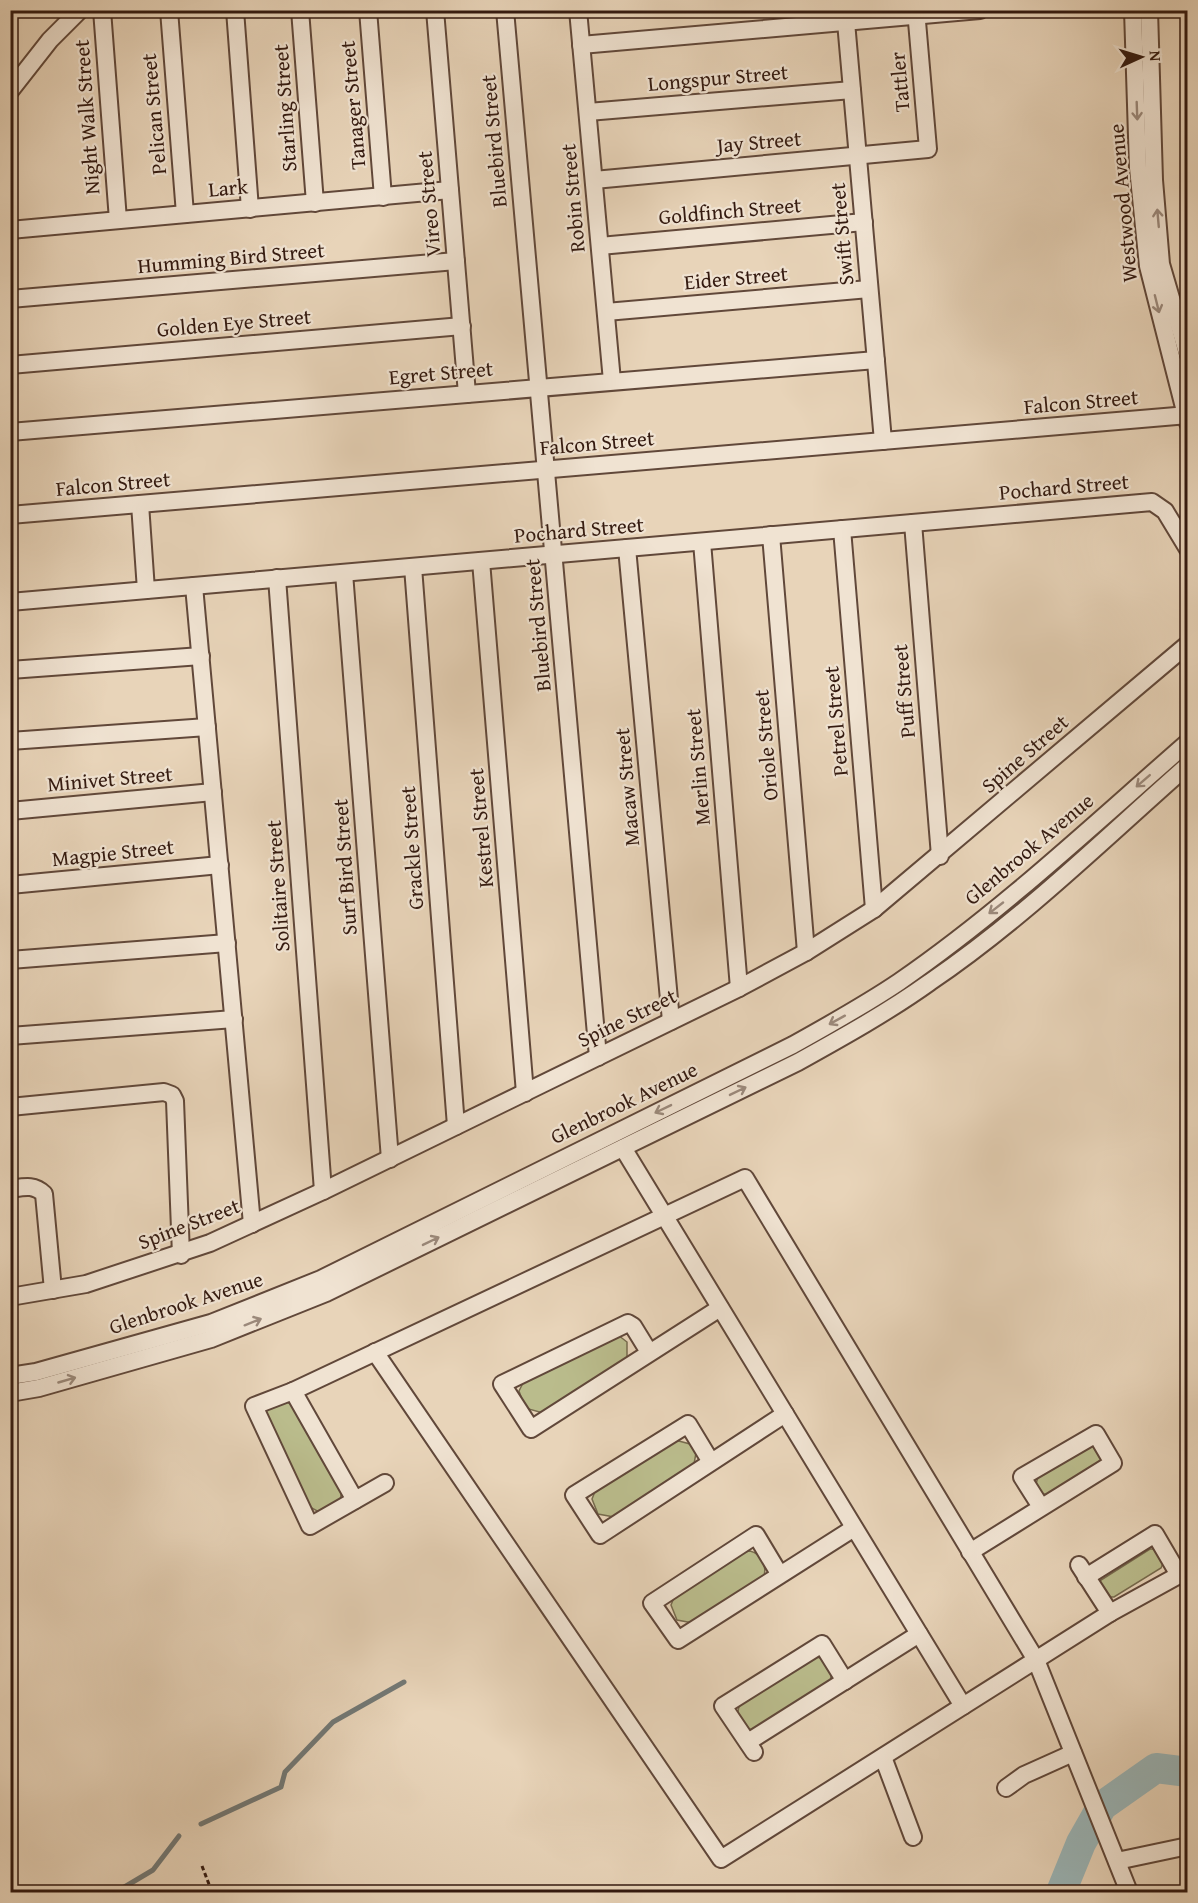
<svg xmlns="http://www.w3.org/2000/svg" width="1198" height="1903" font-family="'Gentium Book Plus',serif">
	<rect width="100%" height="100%" fill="#e8d4b9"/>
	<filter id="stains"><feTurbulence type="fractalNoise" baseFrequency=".00333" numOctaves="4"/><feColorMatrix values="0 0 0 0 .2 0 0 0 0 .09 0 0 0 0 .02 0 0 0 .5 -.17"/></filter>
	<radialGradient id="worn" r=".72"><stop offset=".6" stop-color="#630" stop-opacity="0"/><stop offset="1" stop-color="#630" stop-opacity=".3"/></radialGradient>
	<g fill="#babc8c" stroke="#776b4e" stroke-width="1.5">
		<polygon points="618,1335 627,1342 627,1358 543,1413 525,1408 519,1391 525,1379"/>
		<polygon points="284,1400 294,1406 342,1489 340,1501 319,1512 308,1506 264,1416 266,1410"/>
		<polygon points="675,1440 690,1444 696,1453 694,1464 614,1517 598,1514 592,1499 596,1489"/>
		<polygon points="1091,1446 1094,1447 1101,1459 1100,1462 1047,1495 1040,1493 1036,1484 1038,1477"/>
		<polygon points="1150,1549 1157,1549 1164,1561 1161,1568 1114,1597 1107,1597 1099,1583 1101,1580"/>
		<path d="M 750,1551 C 761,1554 767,1564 764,1576 L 693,1623 L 677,1620 L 671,1605 L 675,1595 L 744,1552 Z"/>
		<polygon points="816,1657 821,1658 832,1671 830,1682 754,1730 748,1729 737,1717 739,1706"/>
	</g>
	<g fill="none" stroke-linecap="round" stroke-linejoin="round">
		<g stroke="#727875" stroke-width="5">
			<polyline points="201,1824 281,1787 285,1772 333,1722 404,1682"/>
			<polyline points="116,1892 153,1870 179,1836"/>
		</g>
		<polyline stroke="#9bb6b8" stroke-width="30" points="1061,1892 1081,1843 1102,1806 1156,1768 1188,1772"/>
		<defs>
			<g id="minor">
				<polyline points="102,10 118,220"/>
				<polyline points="169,10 185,214"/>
				<polyline points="235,10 250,209"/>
				<polyline points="300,10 315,203"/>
				<polyline points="368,10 383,197"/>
				<polyline points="435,10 467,394"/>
				<polyline points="505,10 598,1057"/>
				<polyline points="578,10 612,381"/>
				<polyline points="1133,10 1138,168 1148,266 1188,423"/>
				<polyline points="1149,10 1154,180 1161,264 1188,356"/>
				<polyline points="846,22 883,441"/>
				<polyline points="581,45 980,10"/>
				<polyline points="10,91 50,40 80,10"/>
				<polyline points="588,112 852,90"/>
				<polyline points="594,180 928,149 916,10"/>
				<polyline points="10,230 450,190"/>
				<polyline points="600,246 864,222"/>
				<polyline points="10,299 456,261"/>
				<polyline points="606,312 869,289"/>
				<polyline points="10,365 462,326"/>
				<polyline points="10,432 876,360"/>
				<polyline points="140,504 146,590"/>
				<polyline points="10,515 1188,415"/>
				<polyline points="913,523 940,856"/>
				<polyline points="842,529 874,909"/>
				<polyline points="771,535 806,952"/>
				<polyline points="702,542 739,988"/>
				<polyline points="627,548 671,1021"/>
				<polyline points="481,561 525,1093"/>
				<polyline points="413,567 456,1126"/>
				<polyline points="344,573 390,1159"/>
				<polyline points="277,578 323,1191"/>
				<polyline points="194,586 252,1224"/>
				<polyline points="10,602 1152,502 1165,511 1188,549"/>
				<polyline points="10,670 201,656"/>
				<polyline points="10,741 207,727"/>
				<polyline points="10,811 213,792"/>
				<polyline points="10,885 220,865"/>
				<polyline points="10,960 227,943"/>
				<polyline points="10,1036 234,1019"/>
				<polyline points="10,1107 164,1092 172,1095 175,1101 181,1255"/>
				<polyline points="623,1148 963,1706"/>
				<path d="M 10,1189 C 24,1187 34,1184 44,1194 L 53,1290"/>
				<polyline points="10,1297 86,1284 210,1243 323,1191 739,988 806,952 874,909 1188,644"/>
				<polyline points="375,1352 721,1859 1110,1613 1179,1575 1155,1534 1086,1577"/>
				<polyline points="649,1352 633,1326 628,1323 502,1384 531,1429 720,1308"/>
				<path d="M 10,1376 L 36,1372 L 211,1323 L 321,1279 L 793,1045 C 829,1025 865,1005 899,982 C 1002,911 1094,824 1188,742"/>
				<polyline points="293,1391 355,1500"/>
				<path d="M 10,1393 L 39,1388 L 211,1339 L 326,1293 L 798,1062 C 843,1037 888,1012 930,982 C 1023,919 1104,839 1188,765"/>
				<polyline points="711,1462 688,1424 574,1495 600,1535 785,1414"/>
				<polyline points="385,1483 310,1526 254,1406 293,1391 745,1178 1036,1660 1129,1892"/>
				<polyline points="970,1552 1113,1463 1096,1434 1022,1477 1041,1507"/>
				<polyline points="1079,1565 1110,1613"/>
				<polyline points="780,1575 756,1535 652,1603 678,1640 854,1528"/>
				<polyline points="748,1742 919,1634"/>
				<polyline points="754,1752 723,1706 822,1644 845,1681"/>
				<polyline points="883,1757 913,1837"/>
				<polyline points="1006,1788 1024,1775 1073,1753"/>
				<polyline points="1117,1861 1188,1846"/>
			</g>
		</defs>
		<use href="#minor" stroke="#61483a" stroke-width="20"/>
		<polyline stroke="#341a10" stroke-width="3" stroke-dasharray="4.5 3" stroke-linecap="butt" points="202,1866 212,1892"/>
		<use href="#minor" stroke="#f0e3d2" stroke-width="16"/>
	</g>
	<defs><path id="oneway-shaft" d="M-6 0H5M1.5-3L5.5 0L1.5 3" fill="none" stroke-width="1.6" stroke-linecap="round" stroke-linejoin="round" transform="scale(1.5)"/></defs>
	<g stroke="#9b897b">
		<use href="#oneway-shaft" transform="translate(1137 111) rotate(88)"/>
		<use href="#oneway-shaft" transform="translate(1158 218) rotate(-95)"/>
		<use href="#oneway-shaft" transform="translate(1157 304) rotate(76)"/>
		<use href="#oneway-shaft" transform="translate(1143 781) rotate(139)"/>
		<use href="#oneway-shaft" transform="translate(996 908) rotate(142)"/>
		<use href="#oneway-shaft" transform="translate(837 1020) rotate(151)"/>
		<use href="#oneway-shaft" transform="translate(738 1091) rotate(-26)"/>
		<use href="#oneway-shaft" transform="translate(663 1109) rotate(154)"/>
		<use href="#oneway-shaft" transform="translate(431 1241) rotate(-26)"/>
		<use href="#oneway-shaft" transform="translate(253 1322) rotate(-22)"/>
		<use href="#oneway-shaft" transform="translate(67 1380) rotate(-16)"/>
	</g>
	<g text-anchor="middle" stroke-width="4.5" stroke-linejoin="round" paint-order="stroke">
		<g font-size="21" fill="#341a10" stroke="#f0e3d2">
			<text transform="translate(718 78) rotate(-5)" y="7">Longspur Street</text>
			<text transform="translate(900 82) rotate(-95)" y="7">Tattler</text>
			<text transform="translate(353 105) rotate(-95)" y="7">Tanager Street</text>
			<text transform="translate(285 108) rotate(-94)" y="7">Starling Street</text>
			<text transform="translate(154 114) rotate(-95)" y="7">Pelican Street</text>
			<text transform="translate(87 117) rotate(-94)" y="7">Night Walk Street</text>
			<text transform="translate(494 141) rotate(-95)" y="7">Bluebird Street</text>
			<text transform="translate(759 142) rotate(-5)" y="7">Jay Street</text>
			<text transform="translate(228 188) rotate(-5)" y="7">Lark</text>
			<text transform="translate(573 198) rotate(-95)" y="7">Robin Street</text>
			<text transform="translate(1123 203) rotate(-95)" y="7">Westwood Avenue</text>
			<text transform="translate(429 204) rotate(-95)" y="7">Vireo Street</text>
			<text transform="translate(730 211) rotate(-5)" y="7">Goldfinch Street</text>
			<text transform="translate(842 234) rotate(-95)" y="7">Swift Street</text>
			<text transform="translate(231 258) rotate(-5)" y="7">Humming Bird Street</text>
			<text transform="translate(736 278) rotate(-5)" y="7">Eider Street</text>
			<text transform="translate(234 323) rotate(-5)" y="7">Golden Eye Street</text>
			<text transform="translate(441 373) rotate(-5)" y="7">Egret Street</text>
			<text transform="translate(1081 402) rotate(-5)" y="7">Falcon Street</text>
			<text transform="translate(597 443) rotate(-5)" y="7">Falcon Street</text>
			<text transform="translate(113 484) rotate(-5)" y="7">Falcon Street</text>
			<text transform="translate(1064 487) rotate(-5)" y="7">Pochard Street</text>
			<text transform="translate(579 530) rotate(-5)" y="7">Pochard Street</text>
			<text transform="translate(538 625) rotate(-95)" y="7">Bluebird Street</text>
			<text transform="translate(904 691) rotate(-95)" y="7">Puff Street</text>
			<text transform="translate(836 721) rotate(-95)" y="7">Petrel Street</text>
			<text transform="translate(766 745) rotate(-95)" y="7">Oriole Street</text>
			<text transform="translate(1025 754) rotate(-41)" y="7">Spine Street</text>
			<text transform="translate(698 767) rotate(-95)" y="7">Merlin Street</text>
			<text transform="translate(110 779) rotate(-5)" y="7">Minivet Street</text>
			<text transform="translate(627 787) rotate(-95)" y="7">Macaw Street</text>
			<text transform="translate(481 828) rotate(-95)" y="7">Kestrel Street</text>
			<text transform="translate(412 848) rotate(-94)" y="7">Grackle Street</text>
			<text transform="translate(1029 849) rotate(-40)" y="7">Glenbrook Avenue</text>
			<text transform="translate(113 853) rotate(-6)" y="7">Magpie Street</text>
			<text transform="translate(345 867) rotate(-94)" y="7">Surf Bird Street</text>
			<text transform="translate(278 886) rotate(-94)" y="7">Solitaire Street</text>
			<text transform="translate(627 1018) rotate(-26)" y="7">Spine Street</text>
			<text transform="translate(624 1103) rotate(-26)" y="7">Glenbrook Avenue</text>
			<text transform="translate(189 1224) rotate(-21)" y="7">Spine Street</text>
			<text transform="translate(186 1303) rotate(-18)" y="7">Glenbrook Avenue</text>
		</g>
	</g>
	<rect width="1198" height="1903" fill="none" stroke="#e8d4b9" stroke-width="36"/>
	<rect x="12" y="12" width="1174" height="1879" fill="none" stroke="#341a10" stroke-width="3"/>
	<rect x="18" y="18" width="1162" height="1867" fill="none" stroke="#341a10" stroke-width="1.5"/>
	<g transform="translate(1141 57) rotate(86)" stroke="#f0e3d2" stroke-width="4.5" paint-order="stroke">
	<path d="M0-4.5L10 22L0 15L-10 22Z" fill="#341a10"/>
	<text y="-9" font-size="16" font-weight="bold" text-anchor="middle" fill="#341a10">N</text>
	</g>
	<rect width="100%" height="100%" filter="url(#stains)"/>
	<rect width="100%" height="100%" fill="url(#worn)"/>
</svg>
